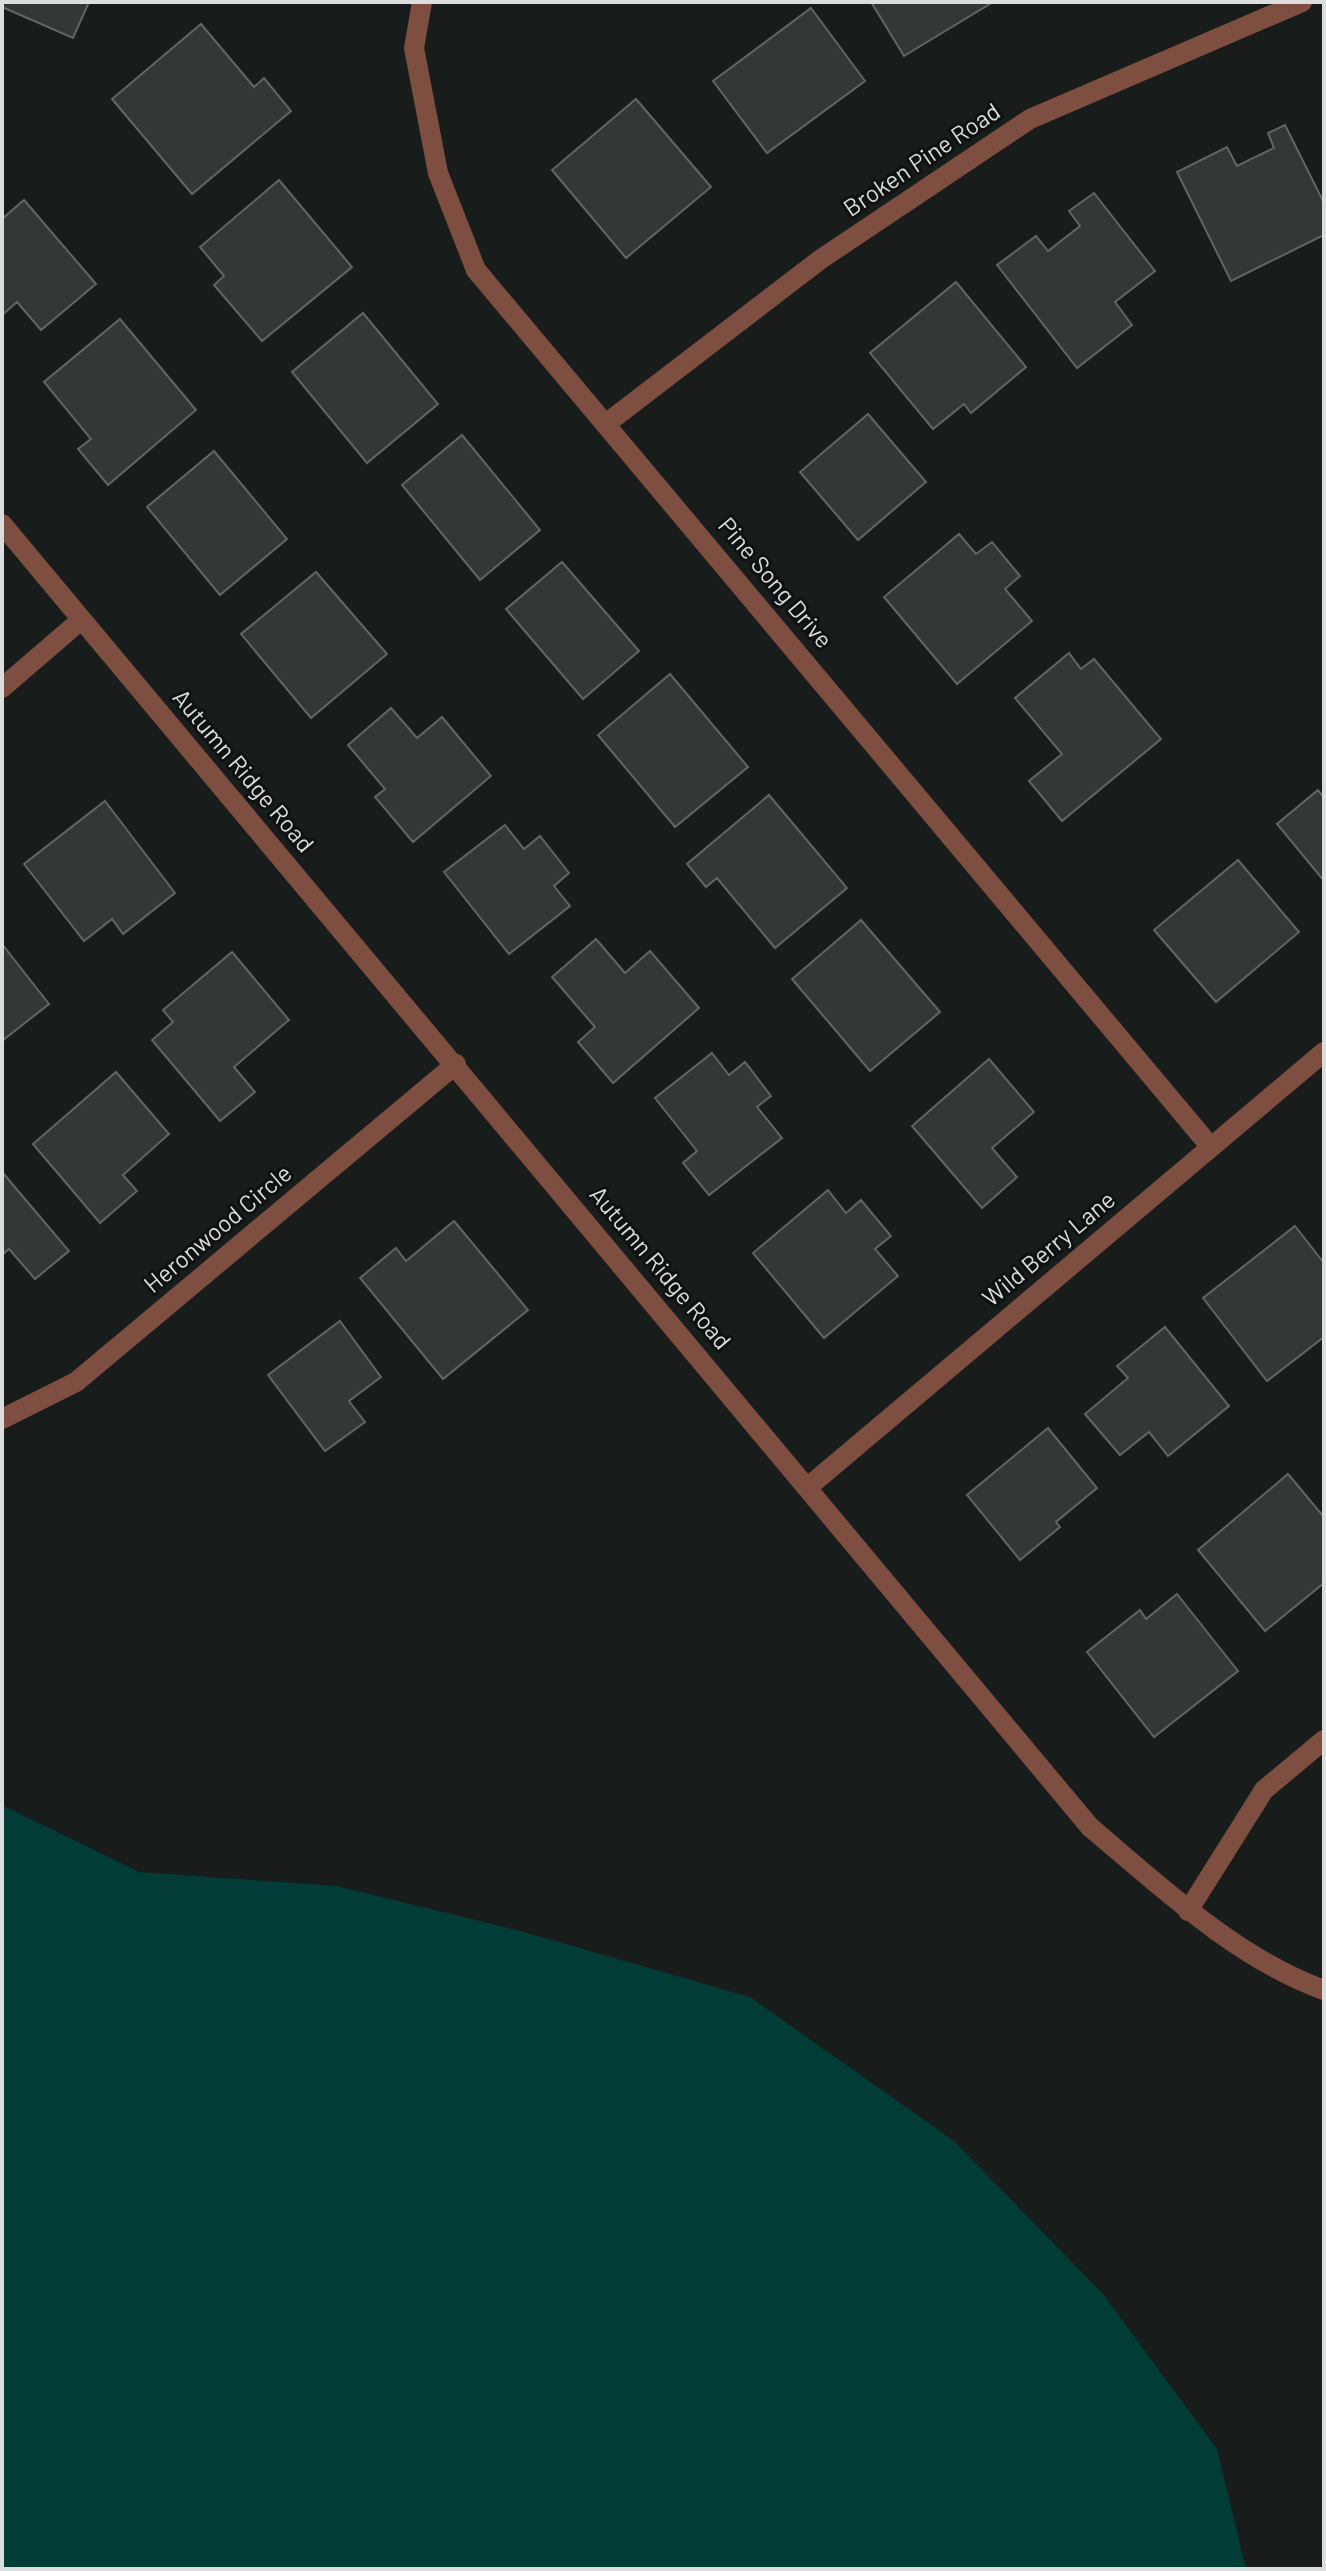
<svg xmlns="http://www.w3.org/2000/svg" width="1326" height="2571" font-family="Barlow,sans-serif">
	<rect width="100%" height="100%" fill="#181c1b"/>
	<polygon fill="#013c37" points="2,1805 139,1872 337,1886 524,1932 750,1997 954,2141 1103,2294 1217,2449 1246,2569 2,2569"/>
	<g fill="#333736" stroke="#616565" stroke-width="2">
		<polygon points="2,2 89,2 73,38 2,7"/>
		<polygon points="871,2 993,2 904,56"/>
		<polygon points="811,8 865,81 767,153 713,81"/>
		<polygon points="201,24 254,87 264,78 291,111 192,194 112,99"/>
		<polygon points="636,99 711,187 626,258 552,170"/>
		<polygon points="1285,125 1324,203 1324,235 1231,281 1177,172 1227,147 1237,166 1274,148 1268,133"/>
		<polygon points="279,180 352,267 262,341 214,285 224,276 200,247"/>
		<polygon points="1094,193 1155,271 1115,302 1132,325 1077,368 997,265 1036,236 1048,251 1080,226 1069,211"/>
		<polygon points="24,200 96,284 41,330 17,302 2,315 2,219"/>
		<polygon points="956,282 1026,367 971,413 964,404 933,429 870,353"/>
		<polygon points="363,313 438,404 367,463 292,372"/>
		<polygon points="120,319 196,410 108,485 78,449 91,439 44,382"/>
		<polygon points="868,414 926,482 858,540 800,472"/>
		<polygon points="462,435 540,530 480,580 402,485"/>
		<polygon points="214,451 287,539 220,595 147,507"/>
		<polygon points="959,534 976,554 992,542 1020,576 1005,589 1032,621 957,684 884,597"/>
		<polygon points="562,562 639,651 583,699 506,609"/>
		<polygon points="316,572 387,654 311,718 241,634"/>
		<polygon points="1069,653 1081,669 1094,659 1161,739 1062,821 1029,781 1062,754 1015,698"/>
		<polygon points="670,674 748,767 675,827 598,735"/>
		<polygon points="391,708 417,738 442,717 491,776 413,842 375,797 385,789 348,745"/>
		<polygon points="1318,790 1324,798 1324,881 1277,824"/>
		<polygon points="769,795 847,888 775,948 717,878 706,887 687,864"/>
		<polygon points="105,801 175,893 123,934 112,919 84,941 24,864"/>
		<polygon points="505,825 524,849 540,836 569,873 554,886 570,906 509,954 444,872"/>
		<polygon points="1238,860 1299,932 1216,1002 1154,930"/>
		<polygon points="861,920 940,1012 870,1071 792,979"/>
		<polygon points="596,939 625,973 650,951 699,1008 613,1083 578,1042 595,1027 552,977"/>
		<polygon points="2,944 49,1004 2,1041"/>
		<polygon points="232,952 289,1020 234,1067 255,1092 220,1121 152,1040 173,1022 163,1010"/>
		<polygon points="712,1053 729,1075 745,1062 771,1096 757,1107 782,1138 709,1195 683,1163 697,1151 655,1098"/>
		<polygon points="989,1059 1034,1112 992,1148 1017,1177 982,1208 912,1126"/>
		<polygon points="116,1072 169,1134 123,1175 137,1191 100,1223 33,1144"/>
		<polygon points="3,1173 69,1251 35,1279 9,1249 2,1255"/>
		<polygon points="828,1190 846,1213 861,1200 891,1236 875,1249 898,1276 824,1338 753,1253"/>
		<polygon points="454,1221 528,1310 443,1379 360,1278 396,1248 406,1261"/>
		<polygon points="1295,1226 1324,1263 1324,1337 1267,1381 1203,1298"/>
		<polygon points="340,1321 381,1377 349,1401 365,1422 325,1451 268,1375"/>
		<polygon points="1165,1327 1229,1406 1168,1456 1149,1432 1120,1455 1085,1414 1128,1378 1117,1366"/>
		<polygon points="1048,1428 1097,1488 1056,1522 1060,1527 1020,1560 967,1495"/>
		<polygon points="1288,1474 1324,1517 1324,1583 1265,1631 1198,1550"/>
		<polygon points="1177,1594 1238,1671 1154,1737 1087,1652 1140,1610 1146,1619"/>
	</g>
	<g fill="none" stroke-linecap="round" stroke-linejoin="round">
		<g stroke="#7e4e41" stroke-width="20">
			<polyline points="422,2 414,48 438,173 476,270 1210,1146"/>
			<polyline points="607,423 821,259 1030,119 1302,2"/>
			<path d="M 2,524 L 1090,1827 C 1160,1886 1237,1959 1324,1990"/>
			<polyline points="2,688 81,620"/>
			<polyline points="2,1419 76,1382 456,1064"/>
			<polyline points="808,1487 1324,1052"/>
			<polyline points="1188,1911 1264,1790 1324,1740"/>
		</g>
	</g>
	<g text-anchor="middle" stroke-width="6" stroke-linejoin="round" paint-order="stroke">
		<g font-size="24" fill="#dcdedd" stroke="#0f1212">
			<text transform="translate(922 160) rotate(-34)" y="8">Broken Pine Road</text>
			<text transform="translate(775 583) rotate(50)" y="8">Pine Song Drive</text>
			<text transform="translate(243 771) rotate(50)" y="8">Autumn Ridge Road</text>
			<text transform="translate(218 1229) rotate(-40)" y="8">Heronwood Circle</text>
			<text transform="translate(1049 1249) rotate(-40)" y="8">Wild Berry Lane</text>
			<text transform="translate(660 1268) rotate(50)" y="8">Autumn Ridge Road</text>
		</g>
	</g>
	<rect width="1326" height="2571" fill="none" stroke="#dcdedd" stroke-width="8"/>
</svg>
